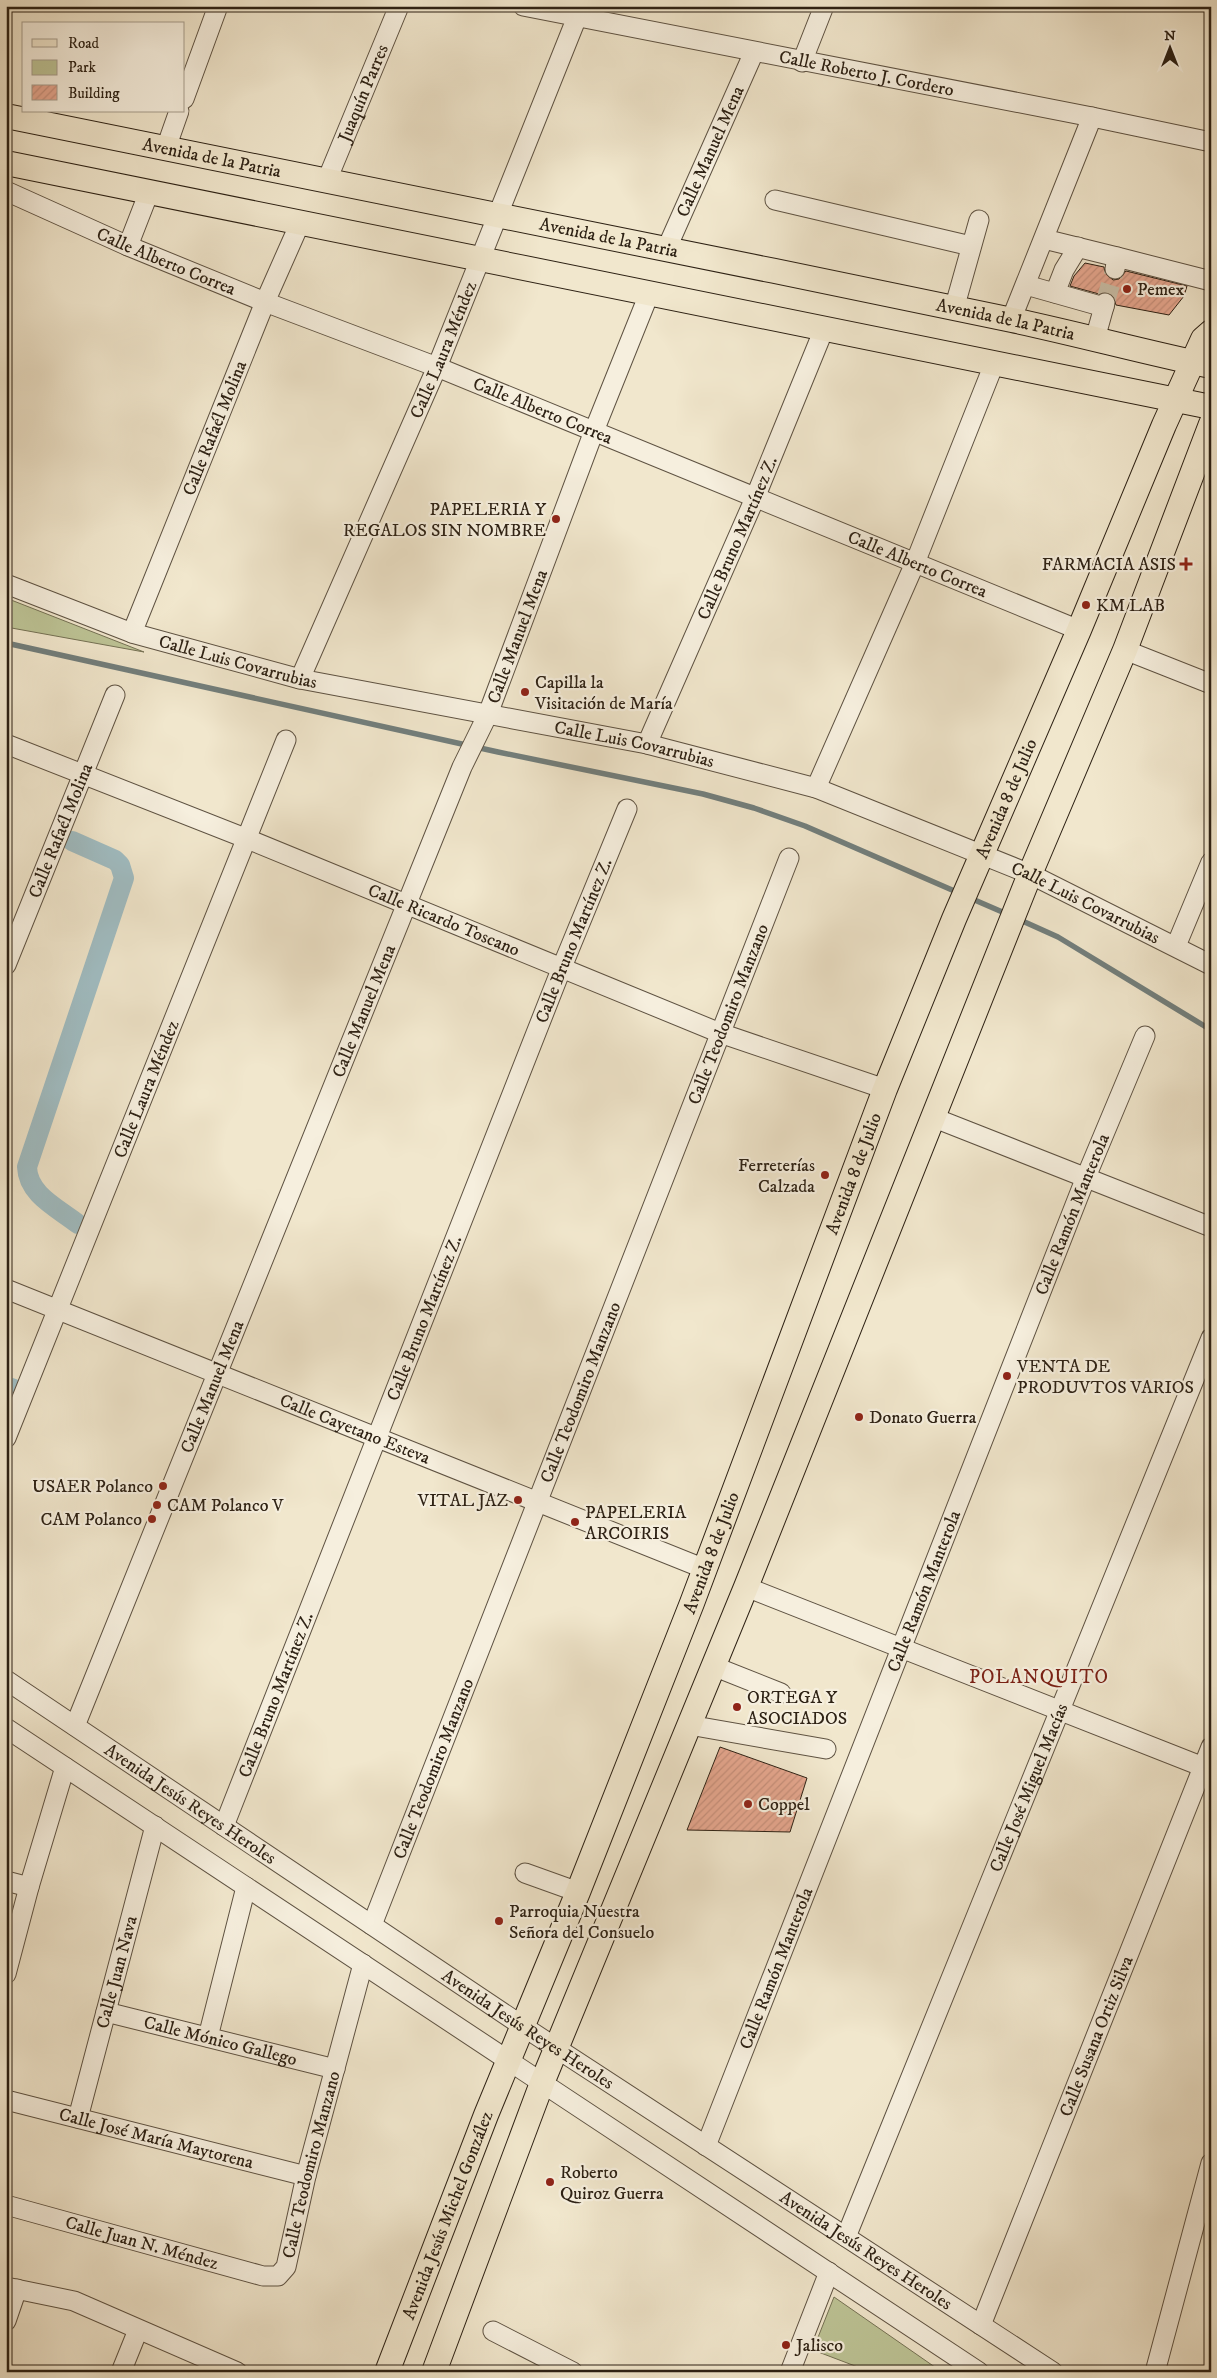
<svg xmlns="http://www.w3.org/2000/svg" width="1217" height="2378" font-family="'IM FELL DW Pica',serif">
	<defs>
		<pattern id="building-hatch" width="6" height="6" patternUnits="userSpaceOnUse" patternTransform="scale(1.25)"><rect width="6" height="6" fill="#e6a78f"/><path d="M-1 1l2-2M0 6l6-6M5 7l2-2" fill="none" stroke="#c68f7a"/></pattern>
	</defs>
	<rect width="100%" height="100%" fill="#f1e7cd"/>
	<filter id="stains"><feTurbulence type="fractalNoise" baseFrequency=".004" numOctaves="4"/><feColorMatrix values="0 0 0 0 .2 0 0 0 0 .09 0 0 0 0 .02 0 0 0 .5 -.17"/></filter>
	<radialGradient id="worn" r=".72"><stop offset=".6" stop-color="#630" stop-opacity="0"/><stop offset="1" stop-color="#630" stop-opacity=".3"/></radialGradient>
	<g fill="#bdc496" stroke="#757255">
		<polygon points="6,598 144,652 6,627"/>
		<polygon points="834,2297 942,2372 863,2372 863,2369 813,2350"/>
	</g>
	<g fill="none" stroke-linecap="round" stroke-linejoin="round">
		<g stroke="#727f7d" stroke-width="5.5">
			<polyline points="6,643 498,752 703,794 754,808 805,826 959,893"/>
			<polyline points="970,898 1007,914"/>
			<polyline points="1018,919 1058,937 1211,1030"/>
		</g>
		<g stroke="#a0bdc3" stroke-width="20">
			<path d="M 72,841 L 115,860 L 120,865 L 124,878 L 27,1167 C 28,1195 58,1208 78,1224"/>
			<polyline points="6,1387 12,1388"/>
		</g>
	</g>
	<g fill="url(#building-hatch)" stroke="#2d2114">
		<polygon points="1085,263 1104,267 1105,273 1113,280 1119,279 1126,271 1187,286 1184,296 1169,315 1116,305 1113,296 1108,292 1099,294 1070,286 1074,276"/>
		<polygon points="720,1747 807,1778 790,1832 687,1830"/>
	</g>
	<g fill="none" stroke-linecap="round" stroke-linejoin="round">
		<polyline stroke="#cabfa8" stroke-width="19" stroke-dasharray="19 9" stroke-linecap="butt" points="1105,303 1115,269"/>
		<defs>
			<g id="minor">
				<path id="s1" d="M 523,6 L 1092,117 L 1211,142"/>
				<polyline points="802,62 824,6"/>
				<polyline points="184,99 218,6"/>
				<polyline points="166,148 179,111"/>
				<path id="s2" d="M 327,180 L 399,6"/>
				<path id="s3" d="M 6,191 L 128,246 L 265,302 L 437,367 L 1079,630"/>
				<polyline points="775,200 971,246"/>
				<polyline points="1044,239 1117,257"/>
				<polyline points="128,246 149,192"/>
				<path id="s4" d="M 666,250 L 754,52"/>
				<polyline points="1115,269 1117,257 1211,281"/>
				<polyline points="1026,285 1104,307"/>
				<polyline points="1055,293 1064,270 1078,247"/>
				<polyline points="954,309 979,220"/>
				<polyline points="1011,320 1092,117"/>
				<polyline points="1095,339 1105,303"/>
				<path id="s5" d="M 6,584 L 132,633 L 300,679 L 647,744 L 816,788 L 1030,874 L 1211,965"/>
				<path id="s6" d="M 132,633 L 265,302 L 300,223"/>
				<polyline points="1125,650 1211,684"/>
				<path id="s7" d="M 300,679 L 437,367 L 577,17"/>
				<path id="s8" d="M 6,744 L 245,838 L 720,1033 L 885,1089"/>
				<path id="s9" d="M 647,744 L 755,498 L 824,329"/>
				<polyline points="816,788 915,563 994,364"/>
				<polyline points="1176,946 1211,862"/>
				<path id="s10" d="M 6,965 L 115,695"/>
				<polyline points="932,1117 1211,1227"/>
				<path id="s11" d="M 6,1289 L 705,1569"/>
				<path id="s12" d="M 6,1438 L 286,740"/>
				<polyline points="746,1587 1211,1770"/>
				<polyline points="713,1666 781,1693"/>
				<path id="s13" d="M 6,1680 L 524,2027 L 1053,2372"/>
				<polyline points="689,1725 826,1749"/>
				<path id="s14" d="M 75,1726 L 462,767 L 488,714 L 594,431 L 649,294"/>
				<polyline points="6,1728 979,2372"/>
				<path id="s15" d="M 224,1826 L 562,967 L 627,809"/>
				<polyline points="525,1873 578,1892"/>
				<polyline points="6,1881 29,1887"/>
				<path id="s16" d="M 372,1925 L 789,858"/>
				<polyline points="6,1974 29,1887 65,1767"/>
				<path id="s17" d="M 106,2012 L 335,2069"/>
				<polyline points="208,2037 246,1887"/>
				<path id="s18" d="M 6,2100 L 306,2176"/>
				<path id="s19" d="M 78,2118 L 155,1826"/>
				<path id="s20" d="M 706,2146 L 1086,1177 L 1145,1036"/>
				<path id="s21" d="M 6,2205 L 263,2276 L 278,2276 L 286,2267 L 306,2176 L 363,1964"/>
				<path id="s22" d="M 846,2237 L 1211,1338"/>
				<polyline points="6,2287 74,2301 237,2372"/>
				<polyline points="6,2321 17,2289"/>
				<path id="s23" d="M 981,2325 L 1211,1747"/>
				<polyline points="493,2331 573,2372"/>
				<polyline points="121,2372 138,2330"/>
				<polyline points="790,2372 829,2272"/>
				<polyline points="1155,2372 1211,2163"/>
			</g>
			<g id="major">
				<path id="s24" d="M 6,116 C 341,184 677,250 1012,320 C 1078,334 1144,352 1211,366"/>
				<polyline points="6,163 1211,407"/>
				<path id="s25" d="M 387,2372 L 486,2115 L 578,1892 L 692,1603 L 885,1089 L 954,919 L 1079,630 L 1164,425 L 1203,339 L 1211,332"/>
				<polyline points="434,2372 542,2083 746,1587 1030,874 1125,650 1211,424"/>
			</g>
		</defs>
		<use href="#minor" stroke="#5e5242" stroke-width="21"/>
		<use href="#major" stroke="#2d2114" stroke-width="26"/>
		<use href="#minor" stroke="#f6efde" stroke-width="19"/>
		<use href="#major" stroke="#f1e7cd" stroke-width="24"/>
	</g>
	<g fill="#8f2418" stroke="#f6efde" stroke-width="2">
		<circle cx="1127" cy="289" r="5"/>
		<circle cx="556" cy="519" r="5"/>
		<path d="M1183.5 556.5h5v5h5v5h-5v5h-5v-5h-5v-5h5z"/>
		<circle cx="1086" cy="605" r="5"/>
		<circle cx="525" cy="692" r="5"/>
		<circle cx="825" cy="1175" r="5"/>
		<circle cx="1007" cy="1376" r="5"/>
		<circle cx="859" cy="1417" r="5"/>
		<circle cx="163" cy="1486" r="5"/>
		<circle cx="518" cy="1500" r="5"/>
		<circle cx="157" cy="1505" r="5"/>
		<circle cx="152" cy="1519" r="5"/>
		<circle cx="575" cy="1522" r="5"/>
		<circle cx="737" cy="1707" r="5"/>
		<circle cx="748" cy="1804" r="5"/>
		<circle cx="499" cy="1921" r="5"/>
		<circle cx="550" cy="2182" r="5"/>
		<circle cx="786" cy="2345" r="5"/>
	</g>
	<g text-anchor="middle" stroke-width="4.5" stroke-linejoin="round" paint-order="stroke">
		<g font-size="18" fill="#2d2114" stroke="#f6efde">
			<text dy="6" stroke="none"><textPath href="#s1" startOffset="350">Calle Roberto J. Cordero</textPath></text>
			<text dy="6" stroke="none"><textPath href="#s2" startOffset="94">Juaquín Parres</textPath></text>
			<text dy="6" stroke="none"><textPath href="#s4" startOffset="108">Calle Manuel Mena</textPath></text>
			<text dy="6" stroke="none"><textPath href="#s24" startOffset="210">Avenida de la Patria</textPath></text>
			<text dy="6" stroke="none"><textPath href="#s24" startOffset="615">Avenida de la Patria</textPath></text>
			<text dy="6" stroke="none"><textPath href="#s3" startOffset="175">Calle Alberto Correa</textPath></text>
			<text dy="6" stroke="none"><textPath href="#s24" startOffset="1020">Avenida de la Patria</textPath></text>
			<text dy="6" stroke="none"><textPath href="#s7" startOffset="359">Calle Laura Méndez</textPath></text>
			<text dy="6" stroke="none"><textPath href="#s3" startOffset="580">Calle Alberto Correa</textPath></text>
			<text dy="6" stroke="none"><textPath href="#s6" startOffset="221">Calle Rafaél Molina</textPath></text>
			<text dy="6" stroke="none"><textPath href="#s9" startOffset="225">Calle Bruno Martínez Z.</textPath></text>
			<text dy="6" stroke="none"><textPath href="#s3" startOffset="985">Calle Alberto Correa</textPath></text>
			<text dy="6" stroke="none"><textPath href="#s14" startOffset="1176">Calle Manuel Mena</textPath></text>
			<text dy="6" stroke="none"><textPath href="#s5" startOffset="245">Calle Luis Covarrubias</textPath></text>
			<text dy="6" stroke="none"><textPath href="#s5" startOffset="650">Calle Luis Covarrubias</textPath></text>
			<text dy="6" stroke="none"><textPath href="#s25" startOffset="1691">Avenida 8 de Julio</textPath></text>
			<text dy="6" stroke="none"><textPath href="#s10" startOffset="145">Calle Rafaél Molina</textPath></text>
			<text dy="6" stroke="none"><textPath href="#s5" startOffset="1130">Calle Luis Covarrubias</textPath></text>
			<text dy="6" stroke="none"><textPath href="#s8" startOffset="472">Calle Ricardo Toscano</textPath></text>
			<text dy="6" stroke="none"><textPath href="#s15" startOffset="952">Calle Bruno Martínez Z.</textPath></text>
			<text dy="6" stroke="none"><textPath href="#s14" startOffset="771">Calle Manuel Mena</textPath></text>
			<text dy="6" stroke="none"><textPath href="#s16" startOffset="978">Calle Teodomiro Manzano</textPath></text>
			<text dy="6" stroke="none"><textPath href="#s12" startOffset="376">Calle Laura Méndez</textPath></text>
			<text dy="6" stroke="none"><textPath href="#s25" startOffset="1286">Avenida 8 de Julio</textPath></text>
			<text dy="6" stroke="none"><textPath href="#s20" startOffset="1001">Calle Ramón Manterola</textPath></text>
			<text dy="6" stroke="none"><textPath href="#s15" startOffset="546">Calle Bruno Martínez Z.</textPath></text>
			<text dy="6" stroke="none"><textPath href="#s14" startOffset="366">Calle Manuel Mena</textPath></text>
			<text dy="6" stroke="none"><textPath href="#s16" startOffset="572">Calle Teodomiro Manzano</textPath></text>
			<text dy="6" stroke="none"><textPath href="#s11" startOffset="376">Calle Cayetano Esteva</textPath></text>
			<text dy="6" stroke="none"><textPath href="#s25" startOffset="881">Avenida 8 de Julio</textPath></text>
			<text dy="6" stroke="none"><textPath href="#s20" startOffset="596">Calle Ramón Manterola</textPath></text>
			<text dy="6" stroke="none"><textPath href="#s15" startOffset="141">Calle Bruno Martínez Z.</textPath></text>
			<text dy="6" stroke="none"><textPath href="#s16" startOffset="168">Calle Teodomiro Manzano</textPath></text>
			<text dy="6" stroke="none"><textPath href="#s22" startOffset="485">Calle José Miguel Macías</textPath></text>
			<text dy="6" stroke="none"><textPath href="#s13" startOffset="222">Avenida Jesús Reyes Heroles</textPath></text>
			<text dy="6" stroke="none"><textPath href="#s20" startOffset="191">Calle Ramón Manterola</textPath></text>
			<text dy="6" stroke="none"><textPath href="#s19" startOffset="151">Calle Juan Nava</textPath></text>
			<text dy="6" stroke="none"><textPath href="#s13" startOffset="628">Avenida Jesús Reyes Heroles</textPath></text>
			<text dy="6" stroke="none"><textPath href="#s23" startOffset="311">Calle Susana Ortiz Silva</textPath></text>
			<text dy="6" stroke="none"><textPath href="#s17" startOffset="118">Calle Mónico Gallego</textPath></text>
			<text dy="6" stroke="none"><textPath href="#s18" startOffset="155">Calle José María Maytorena</textPath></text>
			<text dy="6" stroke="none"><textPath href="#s21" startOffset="399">Calle Teodomiro Manzano</textPath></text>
			<text dy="6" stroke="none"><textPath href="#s25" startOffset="168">Avenida Jesús Michel González</textPath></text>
			<text dy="6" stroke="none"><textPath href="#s21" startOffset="141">Calle Juan N. Méndez</textPath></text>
			<text dy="6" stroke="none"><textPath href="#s13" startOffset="1032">Avenida Jesús Reyes Heroles</textPath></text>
		</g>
		<g font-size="18" fill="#2d2114" stroke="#f6efde" text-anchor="start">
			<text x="1137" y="295">Pemex</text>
			<text x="546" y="515" text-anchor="end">PAPELERIA Y<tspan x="546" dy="21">REGALOS SIN NOMBRE</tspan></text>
			<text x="1176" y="570" text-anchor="end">FARMACIA ASIS</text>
			<text x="1096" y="611">KM LAB</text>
			<text x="535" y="688">Capilla la<tspan x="535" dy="21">Visitación de María</tspan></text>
			<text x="815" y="1171" text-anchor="end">Ferreterías<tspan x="815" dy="21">Calzada</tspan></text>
			<text x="1017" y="1372">VENTA DE<tspan x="1017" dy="21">PRODUVTOS VARIOS</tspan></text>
			<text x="869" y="1423">Donato Guerra</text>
			<text x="153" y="1492" text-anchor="end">USAER Polanco</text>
			<text x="508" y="1506" text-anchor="end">VITAL JAZ</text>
			<text x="167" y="1511">CAM Polanco V</text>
			<text x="585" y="1518">PAPELERIA<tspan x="585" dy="21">ARCOIRIS</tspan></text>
			<text x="142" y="1525" text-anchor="end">CAM Polanco</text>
			<text x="747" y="1703">ORTEGA Y<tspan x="747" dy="21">ASOCIADOS</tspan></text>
			<text x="758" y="1810">Coppel</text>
			<text x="509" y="1917">Parroquia Nuestra<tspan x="509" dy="21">Señora del Consuelo</tspan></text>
			<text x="560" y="2178">Roberto<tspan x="560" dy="21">Quiroz Guerra</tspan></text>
			<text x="796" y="2351">Jalisco</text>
		</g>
		<g font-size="19" letter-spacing="1" fill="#7a1f14" stroke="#f6efde">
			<text x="1039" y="1683">POLANQUITO</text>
		</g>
	</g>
	<rect width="1217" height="2378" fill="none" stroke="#f1e7cd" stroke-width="25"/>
	<rect x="8" y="8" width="1202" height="2363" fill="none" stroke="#2d2114" stroke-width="2.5"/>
	<rect x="12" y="12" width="1192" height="2353" fill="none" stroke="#2d2114"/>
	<rect x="22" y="22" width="162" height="90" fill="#f6efde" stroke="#a69d8d"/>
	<rect x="32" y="39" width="25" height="8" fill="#f1e7cd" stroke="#a69d8d"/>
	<text x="68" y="48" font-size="15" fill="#2d2114">Road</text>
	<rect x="32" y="60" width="25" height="15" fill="#bdc496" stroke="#a69d8d"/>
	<text x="68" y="72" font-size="15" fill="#2d2114">Park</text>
	<rect x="32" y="85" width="25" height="15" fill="url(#building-hatch)" stroke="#a69d8d"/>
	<text x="68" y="98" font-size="15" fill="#2d2114">Building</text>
	<g transform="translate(1170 48)" stroke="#f6efde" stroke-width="4" paint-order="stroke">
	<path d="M0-4L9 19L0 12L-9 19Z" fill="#2d2114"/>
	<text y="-8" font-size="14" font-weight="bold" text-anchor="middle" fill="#2d2114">N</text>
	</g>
	<rect width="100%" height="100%" filter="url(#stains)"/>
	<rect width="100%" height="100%" fill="url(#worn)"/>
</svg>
